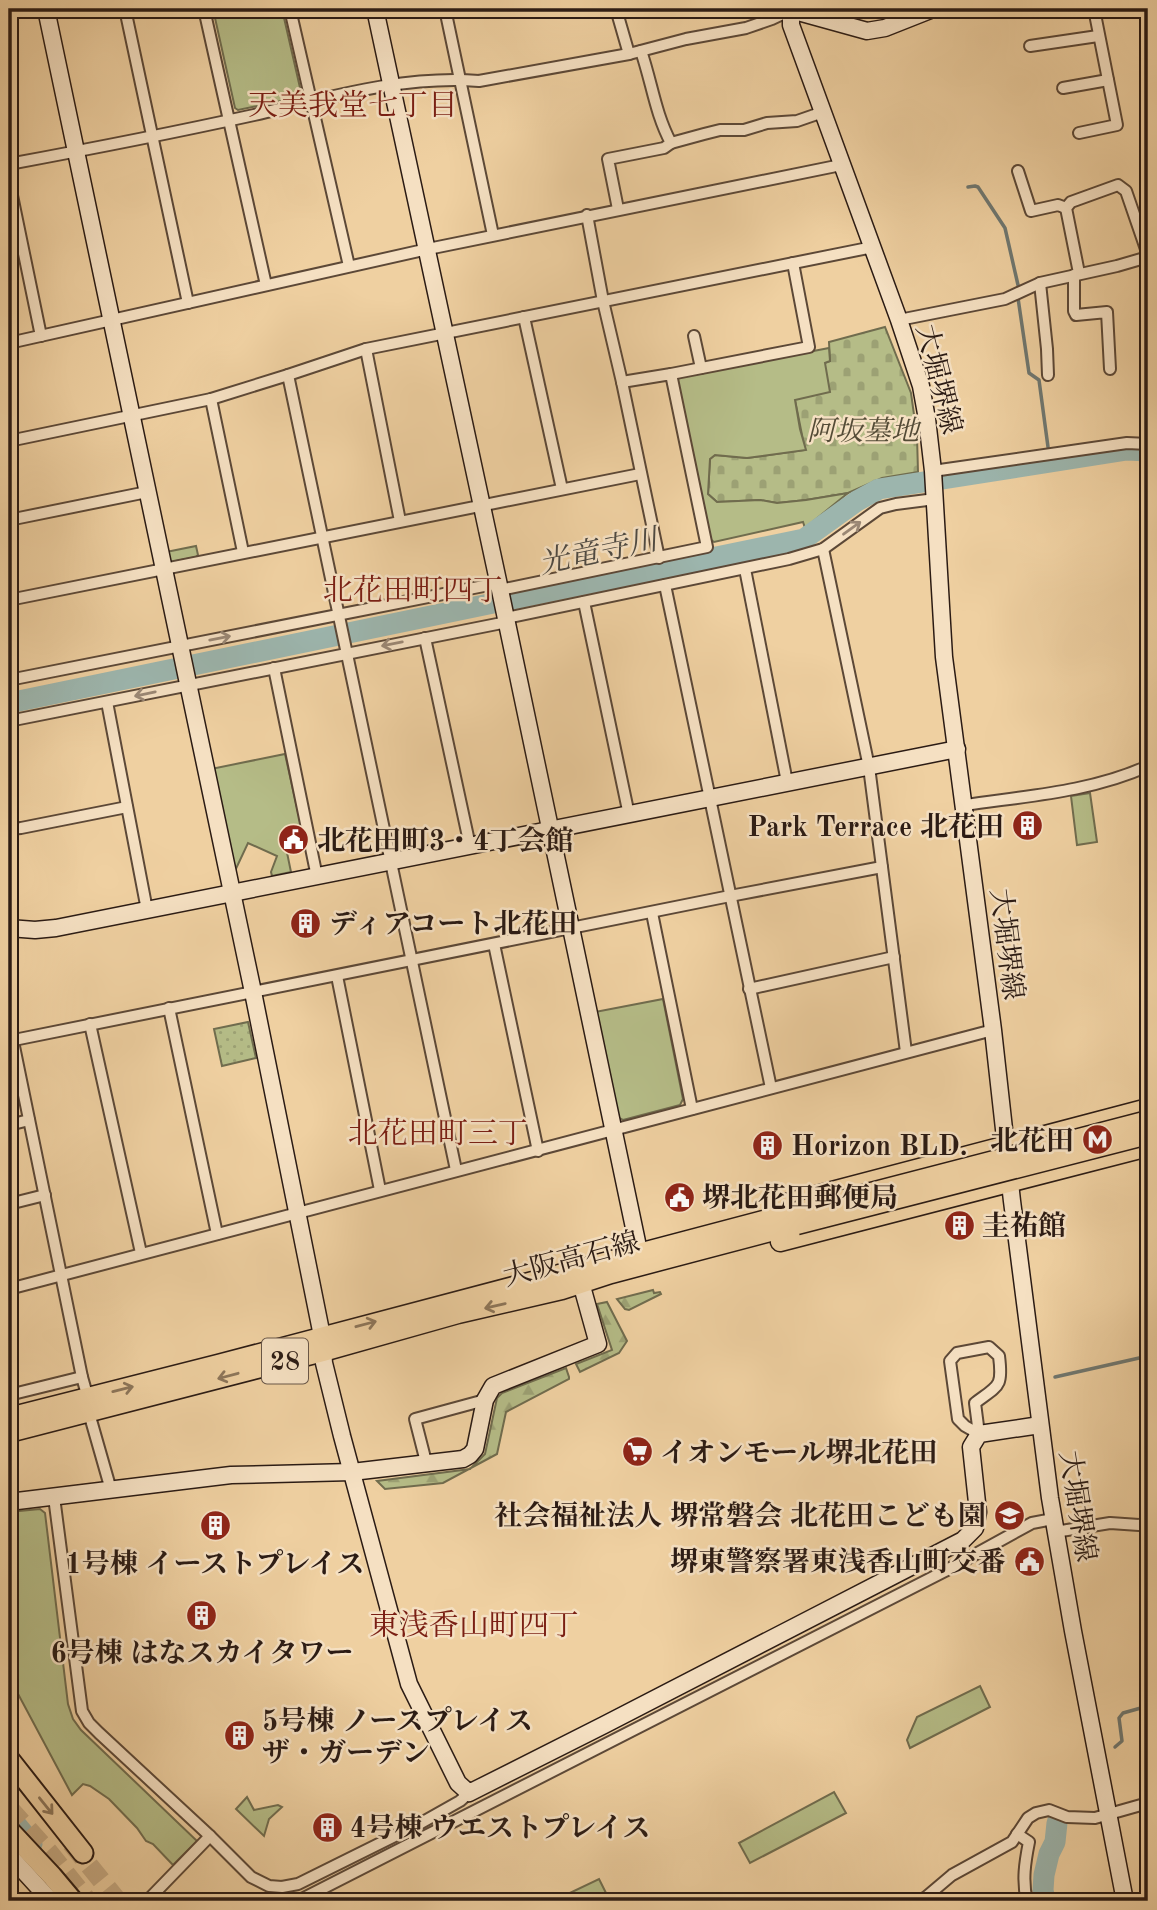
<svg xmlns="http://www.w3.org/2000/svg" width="1157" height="1910" font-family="'Old Standard TT','Noto Serif JP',serif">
	<defs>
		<pattern id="grass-dots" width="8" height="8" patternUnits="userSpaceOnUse" patternTransform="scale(1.75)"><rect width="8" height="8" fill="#b5bc87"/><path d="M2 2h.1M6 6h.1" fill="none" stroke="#9ca174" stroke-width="1.8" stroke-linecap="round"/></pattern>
		<pattern id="forest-firs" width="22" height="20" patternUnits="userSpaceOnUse" patternTransform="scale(1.75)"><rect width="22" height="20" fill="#b5bc87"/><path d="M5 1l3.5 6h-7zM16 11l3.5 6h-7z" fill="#9ca174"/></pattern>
		<pattern id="cemetery-stones" width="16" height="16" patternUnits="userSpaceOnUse" patternTransform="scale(1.75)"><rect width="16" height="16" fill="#b5bc87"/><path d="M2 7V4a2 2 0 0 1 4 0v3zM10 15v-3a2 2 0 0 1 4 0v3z" fill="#9ca174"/></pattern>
	</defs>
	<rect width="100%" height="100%" fill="#efd0a1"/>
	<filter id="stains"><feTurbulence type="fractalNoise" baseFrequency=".00286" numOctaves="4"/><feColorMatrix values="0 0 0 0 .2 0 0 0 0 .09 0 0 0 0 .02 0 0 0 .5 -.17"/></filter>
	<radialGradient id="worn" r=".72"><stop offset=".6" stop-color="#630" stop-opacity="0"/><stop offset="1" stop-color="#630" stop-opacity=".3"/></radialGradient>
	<polygon fill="url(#grass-dots)" stroke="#706c4e" stroke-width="2" points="248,1022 256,1058 222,1066 214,1029"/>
	<g fill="url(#forest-firs)" stroke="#706c4e" stroke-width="2">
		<polygon points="653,1290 654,1293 660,1292 661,1294 629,1310 625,1309 617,1299"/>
		<polygon points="607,1302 627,1341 619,1353 580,1372 576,1364 612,1350 597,1304"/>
		<polygon points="566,1368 569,1377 569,1379 506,1412 497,1454 443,1483 385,1489 377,1481 470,1469 485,1454 497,1398 502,1393"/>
	</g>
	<polygon fill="url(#cemetery-stones)" stroke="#706c4e" stroke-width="2" points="885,327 911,393 917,436 918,472 882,478 848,493 806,500 777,503 760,500 717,502 708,494 710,459 715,455 747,458 805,450 795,400 824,363 830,361 829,342"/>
	<g fill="#b5bc87" stroke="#706c4e" stroke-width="2">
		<polygon points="213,9 282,9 301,92 296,98 238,110 235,108"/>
		<polygon points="829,348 830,361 825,363 830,392 795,400 800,429 806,450 747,458 715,455 710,459 708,494 717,502 760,500 777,503 806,500 848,493 805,528 803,522 714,542 710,539 676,381 679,377"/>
		<polygon points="196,546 198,555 196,557 171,562 168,559 166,552"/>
		<polygon points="285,754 302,830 283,833 291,872 272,876 271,872 277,856 248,843 233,875 211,769"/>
		<polygon points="1090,793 1097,842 1077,845 1071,796"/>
		<polygon points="663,999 683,1099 680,1105 623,1120 617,1117 595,1012"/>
		<polygon points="40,1509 45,1513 68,1704 73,1719 81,1730 197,1841 173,1865 153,1844 146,1841 137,1828 109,1799 90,1786 83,1784 72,1795 9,1677 9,1512"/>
		<polygon points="980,1686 990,1707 910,1748 907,1740 917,1717"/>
		<polygon points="834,1792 846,1813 750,1863 739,1843"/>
		<polygon points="247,1797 254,1810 278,1805 282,1807 269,1819 264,1836 236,1809"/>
		<polygon points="599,1879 609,1899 604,1901 553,1901"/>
	</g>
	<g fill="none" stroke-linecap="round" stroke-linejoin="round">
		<g stroke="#6f7770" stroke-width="3.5">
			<polyline points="968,187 975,186 978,187 1005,228 1018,285"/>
			<polyline points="1018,298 1029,373 1039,380 1048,447"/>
			<polyline points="1050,462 1050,463"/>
			<polyline points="1055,1377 1148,1356"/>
			<polyline points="1115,1747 1122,1741 1119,1718 1123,1713 1148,1706"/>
		</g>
		<g stroke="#9cb5ad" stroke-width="21">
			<polyline points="9,703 804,539 857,501 879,489 1127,450 1148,451"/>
			<polyline points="9,1816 32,1844"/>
			<polyline points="1045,1901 1043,1890 1044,1875 1049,1854 1055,1842 1057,1823"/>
		</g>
		<g stroke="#c8ac85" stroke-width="19" stroke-dasharray="19 10" stroke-linecap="butt">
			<polyline points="9,1808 48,1851 88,1901"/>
			<polyline points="71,1843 118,1901"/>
		</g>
		<defs>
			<g id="street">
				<polyline points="125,9 188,303"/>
				<polyline points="204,9 266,285"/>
				<polyline points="290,9 349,266"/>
				<polyline points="445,9 493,235"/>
				<polyline points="616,9 629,54"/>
				<polyline points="1030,46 1098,36"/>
				<path d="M 641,51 C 652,83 655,113 671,143"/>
				<polyline points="1063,88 1108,80"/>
				<polyline points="1079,133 1117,125 1094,9"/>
				<path d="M 9,164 C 90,149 172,133 254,115 C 327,98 403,75 479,81 L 629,54 L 686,39 L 746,28 L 772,19 L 791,10 L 790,9"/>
				<polyline points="1018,171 1031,211 1058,205 1066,208"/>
				<polyline points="9,181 41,336"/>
				<polyline points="618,209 608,159 664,148 671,143 704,134 720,130 744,130 767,123 797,121 823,112"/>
				<polyline points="1079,273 1066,208 1071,202 1118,185 1126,191 1148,255"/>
				<polyline points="1074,275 1074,311 1076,315 1107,312 1110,369"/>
				<polyline points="1040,283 1047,349 1048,375"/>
				<polyline points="524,317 562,489"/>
				<polyline points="899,320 1005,299 1040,283 1117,266 1148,257"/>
				<polyline points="694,336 701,368"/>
				<polyline points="9,343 428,249 841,165"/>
				<polyline points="366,349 400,521"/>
				<polyline points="671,374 809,347 793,263"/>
				<polyline points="288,375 366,349 873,247"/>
				<polyline points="622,382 659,558"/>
				<polyline points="211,399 243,552"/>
				<polyline points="9,441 211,399 288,375 456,1170"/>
				<polyline points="933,471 1127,443 1148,444"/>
				<polyline points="9,520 147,492"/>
				<polyline points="823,549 869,767 906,1052"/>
				<polyline points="745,569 787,782"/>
				<polyline points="665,585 771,1088"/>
				<polyline points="500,590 707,547 671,374 622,382 603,301 587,215"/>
				<polyline points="9,600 640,474"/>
				<polyline points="584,602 629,815"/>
				<polyline points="506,618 789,559 823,549 880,508 896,504 935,499"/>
				<polyline points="425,638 470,846"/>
				<polyline points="274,668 317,877"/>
				<polyline points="9,680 499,583"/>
				<polyline points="107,702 147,910"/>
				<polyline points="9,721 507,622"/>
				<path d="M 965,805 C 1026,796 1091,792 1148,766"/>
				<polyline points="9,829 21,828 127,807"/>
				<polyline points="652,913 692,1109"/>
				<polyline points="494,944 538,1151"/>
				<polyline points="337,976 380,1190"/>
				<polyline points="749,989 894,957"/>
				<polyline points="169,1008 217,1234"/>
				<polyline points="9,1022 82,1377 88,1398"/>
				<polyline points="90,1024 141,1253"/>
				<polyline points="9,1041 730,896 882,867"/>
				<polyline points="9,1125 29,1120"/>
				<polyline points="9,1204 45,1195"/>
				<polyline points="9,1289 993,1030"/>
				<path d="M 989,1347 L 999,1356 C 1003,1387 999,1385 975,1403 L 979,1434 L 965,1426 L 958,1419 L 950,1361 L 957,1353 Z"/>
				<polyline points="9,1395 82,1377"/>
				<polyline points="89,1413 111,1490"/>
				<polyline points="426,1462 415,1419 485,1400"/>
				<polyline points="54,1497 82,1711 89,1723 99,1733 210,1836 251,1877 269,1886 282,1887 298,1884 421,1823 460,1801 469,1793"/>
				<polyline points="1055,1532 1110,1523 1139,1525 1148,1523"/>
				<path d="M 1017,1834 L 1029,1842 C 1025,1862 1022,1881 1027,1901"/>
				<polyline points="147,1901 210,1836"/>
				<polyline points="298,1901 945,1571 1032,1523 1053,1519"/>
				<polyline points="919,1901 926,1897 952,1875 1012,1842 1028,1818 1036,1813 1049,1810 1067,1817 1095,1818 1148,1803"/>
			</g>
			<g id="secondary">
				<polyline points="46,9 253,992 322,1336 324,1363 342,1436 409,1684 458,1783 469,1793 604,1725 963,1540 975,1528 978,1512 971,1447 979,1434 1040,1425"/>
				<polyline points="375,9 500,590 637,1242"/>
				<polyline points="791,9 791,25 899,320 921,386 927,419 933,471 944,657 993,1030 1012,1201 1050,1498 1073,1631 1125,1901"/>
				<polyline points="791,10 867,31 885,28 933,9"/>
				<polyline points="9,928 35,930 56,928 957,749"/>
				<polyline points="9,1502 231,1475 352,1472 463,1459 470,1455 475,1449 485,1400 493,1386 598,1344 583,1290"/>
				<polyline points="9,1855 51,1901"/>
			</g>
			<g id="primary">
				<polyline points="775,1206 1148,1108"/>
				<polyline points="780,1242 1148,1147"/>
				<polyline points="9,1417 218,1364 794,1212"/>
				<polyline points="9,1433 323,1352 458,1314 562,1290 611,1274 797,1225"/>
			</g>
			<g id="highway">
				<polyline points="9,1759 83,1853"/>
				<polyline points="9,1830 52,1876 73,1901"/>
			</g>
		</defs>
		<use href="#street" stroke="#5c4837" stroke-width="14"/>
		<use href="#secondary" stroke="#2b1b14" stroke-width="19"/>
		<use href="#primary" stroke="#2b1b14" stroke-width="21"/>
		<use href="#highway" stroke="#2b1b14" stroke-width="23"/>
		<use href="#street" stroke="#f5e0c2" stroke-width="10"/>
		<use href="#secondary" stroke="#f5e0c2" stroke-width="16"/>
		<use href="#primary" stroke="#efd0a1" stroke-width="18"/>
		<use href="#highway" stroke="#efd0a1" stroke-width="19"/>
		<defs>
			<g id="primary-bridge">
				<polyline points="794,1212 1148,1120"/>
				<polyline points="797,1225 1148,1135"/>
			</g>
		</defs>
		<use href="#primary-bridge" stroke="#2b1b14" stroke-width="21" stroke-linecap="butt"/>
		<use href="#primary-bridge" stroke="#efd0a1" stroke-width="18"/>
	</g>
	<defs><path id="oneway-shaft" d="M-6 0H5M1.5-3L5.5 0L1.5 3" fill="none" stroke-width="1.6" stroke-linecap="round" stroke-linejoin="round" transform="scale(1.75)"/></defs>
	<g stroke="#9a8774">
		<use href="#oneway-shaft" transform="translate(852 528) rotate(-36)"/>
		<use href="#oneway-shaft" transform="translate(220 638) rotate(-11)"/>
		<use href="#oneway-shaft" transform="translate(392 644) rotate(169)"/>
		<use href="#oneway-shaft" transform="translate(145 694) rotate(168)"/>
	</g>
	<g stroke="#8d765a">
		<use href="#oneway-shaft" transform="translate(495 1306) rotate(167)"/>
		<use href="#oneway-shaft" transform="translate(366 1324) rotate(-15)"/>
		<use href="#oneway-shaft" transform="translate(228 1376) rotate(165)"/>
		<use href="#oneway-shaft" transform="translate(123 1389) rotate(-14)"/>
		<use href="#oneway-shaft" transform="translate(46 1806) rotate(51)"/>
	</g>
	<defs>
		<symbol id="building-disc" viewBox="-11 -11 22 22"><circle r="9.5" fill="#8f2418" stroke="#f5e0c2"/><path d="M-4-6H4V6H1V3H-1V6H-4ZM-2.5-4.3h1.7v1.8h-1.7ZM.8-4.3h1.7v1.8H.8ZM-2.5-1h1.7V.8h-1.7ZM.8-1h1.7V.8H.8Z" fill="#fff"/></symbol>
		<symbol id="civic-disc" viewBox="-11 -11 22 22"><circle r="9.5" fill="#8f2418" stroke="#f5e0c2"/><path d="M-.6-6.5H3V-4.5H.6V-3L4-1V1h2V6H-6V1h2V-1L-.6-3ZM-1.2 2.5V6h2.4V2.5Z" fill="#fff"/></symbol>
		<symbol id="metro-disc" viewBox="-11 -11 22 22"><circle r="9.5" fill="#8f2418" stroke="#f5e0c2"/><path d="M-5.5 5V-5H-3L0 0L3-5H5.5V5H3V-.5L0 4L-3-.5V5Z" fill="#fff"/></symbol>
		<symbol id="supermarket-disc" viewBox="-11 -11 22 22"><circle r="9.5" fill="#8f2418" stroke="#f5e0c2"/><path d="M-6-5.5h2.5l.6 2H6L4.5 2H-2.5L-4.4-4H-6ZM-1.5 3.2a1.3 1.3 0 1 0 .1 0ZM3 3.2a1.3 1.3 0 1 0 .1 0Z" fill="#fff"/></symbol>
		<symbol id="school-disc" viewBox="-11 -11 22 22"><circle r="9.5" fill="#8f2418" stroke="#f5e0c2"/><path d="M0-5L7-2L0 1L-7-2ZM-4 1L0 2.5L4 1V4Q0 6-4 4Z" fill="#fff"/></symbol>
	</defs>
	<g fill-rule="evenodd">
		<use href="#building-disc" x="1010" y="808" width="35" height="35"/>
		<use href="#civic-disc" x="276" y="822" width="35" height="35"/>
		<use href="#building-disc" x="288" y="906" width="35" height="35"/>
		<use href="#metro-disc" x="1080" y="1122" width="35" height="35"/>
		<use href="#building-disc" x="750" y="1128" width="35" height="35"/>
		<use href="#civic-disc" x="662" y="1180" width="35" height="35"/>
		<use href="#building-disc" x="942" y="1208" width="35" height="35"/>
		<use href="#supermarket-disc" x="620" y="1434" width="35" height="35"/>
		<use href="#school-disc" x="992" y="1498" width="35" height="35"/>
		<use href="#building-disc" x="198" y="1508" width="35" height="35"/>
		<use href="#civic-disc" x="1012" y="1544" width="35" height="35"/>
		<use href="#building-disc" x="184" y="1598" width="35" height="35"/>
		<use href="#building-disc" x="222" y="1718" width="35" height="35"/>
		<use href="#building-disc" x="310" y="1810" width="35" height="35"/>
	</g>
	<g text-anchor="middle" stroke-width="5" stroke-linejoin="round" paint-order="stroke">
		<rect fill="#f5e0c2" stroke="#685648" stroke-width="2" x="262" y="1338.5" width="46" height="45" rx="5"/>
		<g font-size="26" font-weight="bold" fill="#2b1b14">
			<text x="285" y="1370">28</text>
		</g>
		<g font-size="28" fill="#2b1b14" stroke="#f5e0c2">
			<text transform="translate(940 379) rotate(76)" y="10">大堀堺線</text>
			<text transform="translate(1008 944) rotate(83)" y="10">大堀堺線</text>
			<text transform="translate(571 1258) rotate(-15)" y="10">大阪高石線</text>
			<text transform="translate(1079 1506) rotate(81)" y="10">大堀堺線</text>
		</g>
		<g font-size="28" font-style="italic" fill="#544b36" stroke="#f5e0c2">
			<text x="863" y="440">阿坂墓地</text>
		</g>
		<g font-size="28" font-weight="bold" fill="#2b1b14" stroke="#f5e0c2" text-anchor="start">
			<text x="1004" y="836" text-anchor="end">Park Terrace 北花田</text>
			<text x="317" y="850">北花田町3・4丁会館</text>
			<text x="329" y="933">ディアコート北花田</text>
			<text x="1074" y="1150" text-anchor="end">北花田</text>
			<text x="791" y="1155">Horizon BLD.</text>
			<text x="702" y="1207">堺北花田郵便局</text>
			<text x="982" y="1235">圭祐館</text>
			<text x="660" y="1462">イオンモール堺北花田</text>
			<text x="986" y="1525" text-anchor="end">社会福祉法人 堺常磐会 北花田こども園</text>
			<text x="1006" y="1571" text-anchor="end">堺東警察署東浅香山町交番</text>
			<text x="215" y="1573" text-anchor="middle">1号棟 イーストプレイス</text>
			<text x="202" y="1662" text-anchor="middle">6号棟 はなスカイタワー</text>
			<text x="262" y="1730">5号棟 ノースプレイス<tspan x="262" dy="32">ザ・ガーデン</tspan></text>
			<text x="350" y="1837">4号棟 ウエストプレイス</text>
		</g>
		<g font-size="30" fill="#7a1f14" stroke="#f5e0c2">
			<text x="353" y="115">天美我堂七丁目</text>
			<text x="413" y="600">北花田町四丁</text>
			<text x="438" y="1143">北花田町三丁</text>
			<text x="474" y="1635">東浅香山町四丁</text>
		</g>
		<g font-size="30" font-style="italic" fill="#4d4942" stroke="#f5e0c2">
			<text transform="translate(598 551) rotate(-12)" y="10">光竜寺川</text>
		</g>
	</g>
	<rect width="1157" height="1910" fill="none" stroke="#efd0a1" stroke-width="35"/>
	<rect x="10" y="10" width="1136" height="1889" fill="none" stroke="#2b1b14" stroke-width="3.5"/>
	<rect x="18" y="18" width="1122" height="1875" fill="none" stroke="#2b1b14" stroke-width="2"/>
	<rect width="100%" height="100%" filter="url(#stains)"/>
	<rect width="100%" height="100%" fill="url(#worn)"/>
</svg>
